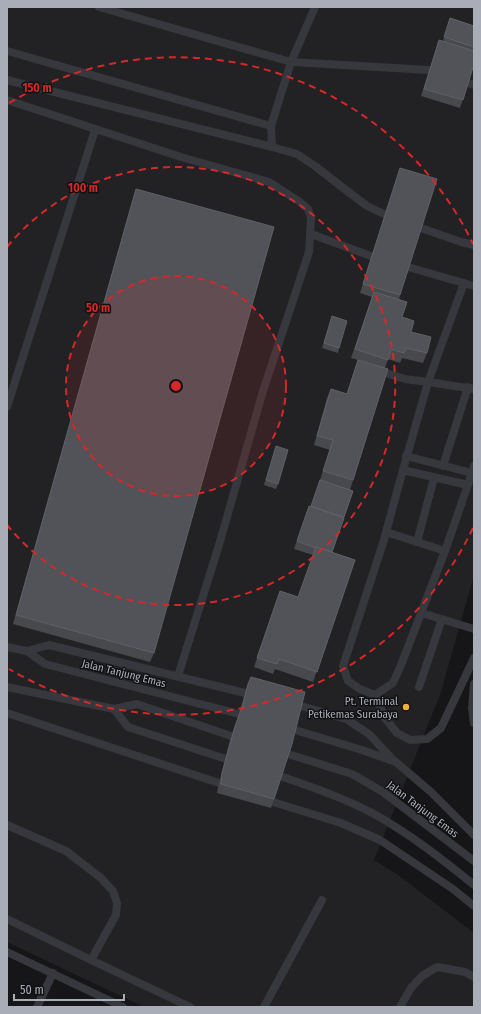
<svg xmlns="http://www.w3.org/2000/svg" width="481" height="1014" font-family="'Fira Sans Condensed',sans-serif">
	<rect width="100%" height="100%" fill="#161618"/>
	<polygon fill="#222225" points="7,7 474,7 474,575 441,692 374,860 398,875 474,933 474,1007 144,1007 7,942"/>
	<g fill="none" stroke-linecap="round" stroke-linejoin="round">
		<g stroke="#37383d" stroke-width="8">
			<polyline points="99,7 291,62 429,70"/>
			<polyline points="7,51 271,126"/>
			<polyline points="7,80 272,147 271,126 291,62 315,7"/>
			<polyline points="468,83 474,85"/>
			<polyline points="7,100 181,157 269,182 300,202 308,209 311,218 309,252 263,391 219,545 178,676"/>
			<polyline points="272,147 297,154 315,166 342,187 367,206 384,214"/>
			<polyline points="421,228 461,242 474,245"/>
			<polyline points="311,234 371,256"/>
			<polyline points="408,267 474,286"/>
			<polyline points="389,374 405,379 428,382 474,389"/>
			<polyline points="7,407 95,130"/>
			<polyline points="406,456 472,473"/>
			<polyline points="443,466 468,387"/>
			<polyline points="403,470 428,382 464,283"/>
			<polyline points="468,485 403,470 383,543 343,666 348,681 360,689 375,695 393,683 401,665 445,551 472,473 474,466"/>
			<polyline points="386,532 445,551"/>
			<polyline points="417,542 434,478"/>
			<polyline points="422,613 474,629"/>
			<polyline points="7,647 27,651 45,664 239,714"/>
			<polyline points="27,651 49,645 245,693"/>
			<polyline points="474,684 472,708 474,723"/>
			<polyline points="7,687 114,709 128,727 226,759"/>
			<polyline points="419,687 442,619"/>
			<polyline points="375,695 385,718 397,733 410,740 427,739 441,728 474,658"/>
			<polyline points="301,706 346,719 369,734 394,761"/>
			<polyline points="114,709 137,704 231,736"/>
			<polyline points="7,713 219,783"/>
			<polyline points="295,730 362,750 396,762 431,792 474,835"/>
			<polyline points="288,754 352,774 383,792 474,861"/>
			<path d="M 280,776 C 312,787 344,798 374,814 C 410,834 442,859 474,885"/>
			<polyline points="273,802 341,823 380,840 453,889 474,906"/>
			<polyline points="7,825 66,851 101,878 113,891 117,903 116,915 91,960"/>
			<polyline points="7,919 91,960 190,1007"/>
			<polyline points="7,952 123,1007"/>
			<polyline points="37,1007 53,973"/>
			<polyline points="264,1007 322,900"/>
			<polyline points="400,1007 411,988 422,976 437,967 465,972 474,977"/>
		</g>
	</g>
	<g fill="#47494d">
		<polygon points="450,18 474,26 474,64 460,108 421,96 439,40 443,41"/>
		<polygon points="400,168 400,295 399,300 402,317 411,332 427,353 423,363 402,358 400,363 388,359 385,368 353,480 350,490 328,483 353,491 332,552 355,560 313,682 275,669 273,674 254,667 280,591 298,597 313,555 294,549 309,506 311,507 330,450 314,445 327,398 331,389 347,394 358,360 351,358 372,297 360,293"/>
		<polygon points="136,189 154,653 150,662 13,624 133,198"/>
		<polygon points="332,316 339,348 338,353 322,348"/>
		<polygon points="276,446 278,484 276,489 264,485"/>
		<polygon points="248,684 274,799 271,808 217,793 219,783 231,736 239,714 245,693"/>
	</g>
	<g fill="#525359" stroke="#5f6168">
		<polygon points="450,18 474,26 474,47 444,37"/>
		<polygon points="439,40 474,51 474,64 463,100 424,89"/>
		<polygon points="400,168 437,179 400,295 363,284"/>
		<polygon points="136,189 274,227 154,653 16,615"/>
		<polygon points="374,292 407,302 402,317 414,321 411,332 431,337 427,353 406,348 404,353 391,349 388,360 355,349"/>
		<polygon points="332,316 347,321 339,348 324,343"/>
		<polygon points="358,360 388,369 353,480 323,471 333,440 317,436 331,389 347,394"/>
		<polygon points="276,446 288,450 278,484 266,480"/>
		<polygon points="320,480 353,491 344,517 311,506"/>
		<polygon points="309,506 344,518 332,552 316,547 315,548 297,541"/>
		<polygon points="316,547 355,560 317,672 279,659 277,664 257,658 280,591 298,597"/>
		<polygon points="251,677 305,692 292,744 274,799 221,784 222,773 235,727 243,704 248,684"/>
	</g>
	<circle cx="176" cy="386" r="110" fill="#d62828" fill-opacity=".12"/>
	<g fill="none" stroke="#d62828" stroke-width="2" stroke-dasharray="7 5">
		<circle cx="176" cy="386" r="110"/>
		<path d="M7 247A219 219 0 1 1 7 525"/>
		<path d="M473 528A329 329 0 0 1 9 669M9 103A329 329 0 0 1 473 244"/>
	</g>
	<circle fill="#f2b034" stroke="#111113" stroke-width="1.5" cx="406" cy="707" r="4"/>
	<g text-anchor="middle" stroke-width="3" stroke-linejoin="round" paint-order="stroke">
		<g font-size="11" fill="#a8adb8" stroke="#111113">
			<text transform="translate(124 673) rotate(14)" y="4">Jalan Tanjung Emas</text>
			<text transform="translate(423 809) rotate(37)" y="4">Jalan Tanjung Emas</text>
		</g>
		<g font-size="11" fill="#a8adb8" stroke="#111113" text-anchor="end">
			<text x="398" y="705">Pt. Terminal<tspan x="398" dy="13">Petikemas Surabaya</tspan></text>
		</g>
	</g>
	<circle cx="176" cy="386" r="6" fill="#d62828" stroke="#111113" stroke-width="2"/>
	<g font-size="12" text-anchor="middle" font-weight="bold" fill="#d62828" stroke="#111113" stroke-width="3" stroke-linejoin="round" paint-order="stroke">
		<text x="37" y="92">150 m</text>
		<text x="83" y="192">100 m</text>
		<text x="98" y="312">50 m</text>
	</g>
	<rect width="481" height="1014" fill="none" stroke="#a8adb8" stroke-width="16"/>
	<path d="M14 994v6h110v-6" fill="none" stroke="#a8adb8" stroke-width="2"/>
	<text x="20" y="994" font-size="12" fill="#a8adb8" stroke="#111113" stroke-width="3" paint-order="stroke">50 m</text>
</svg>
